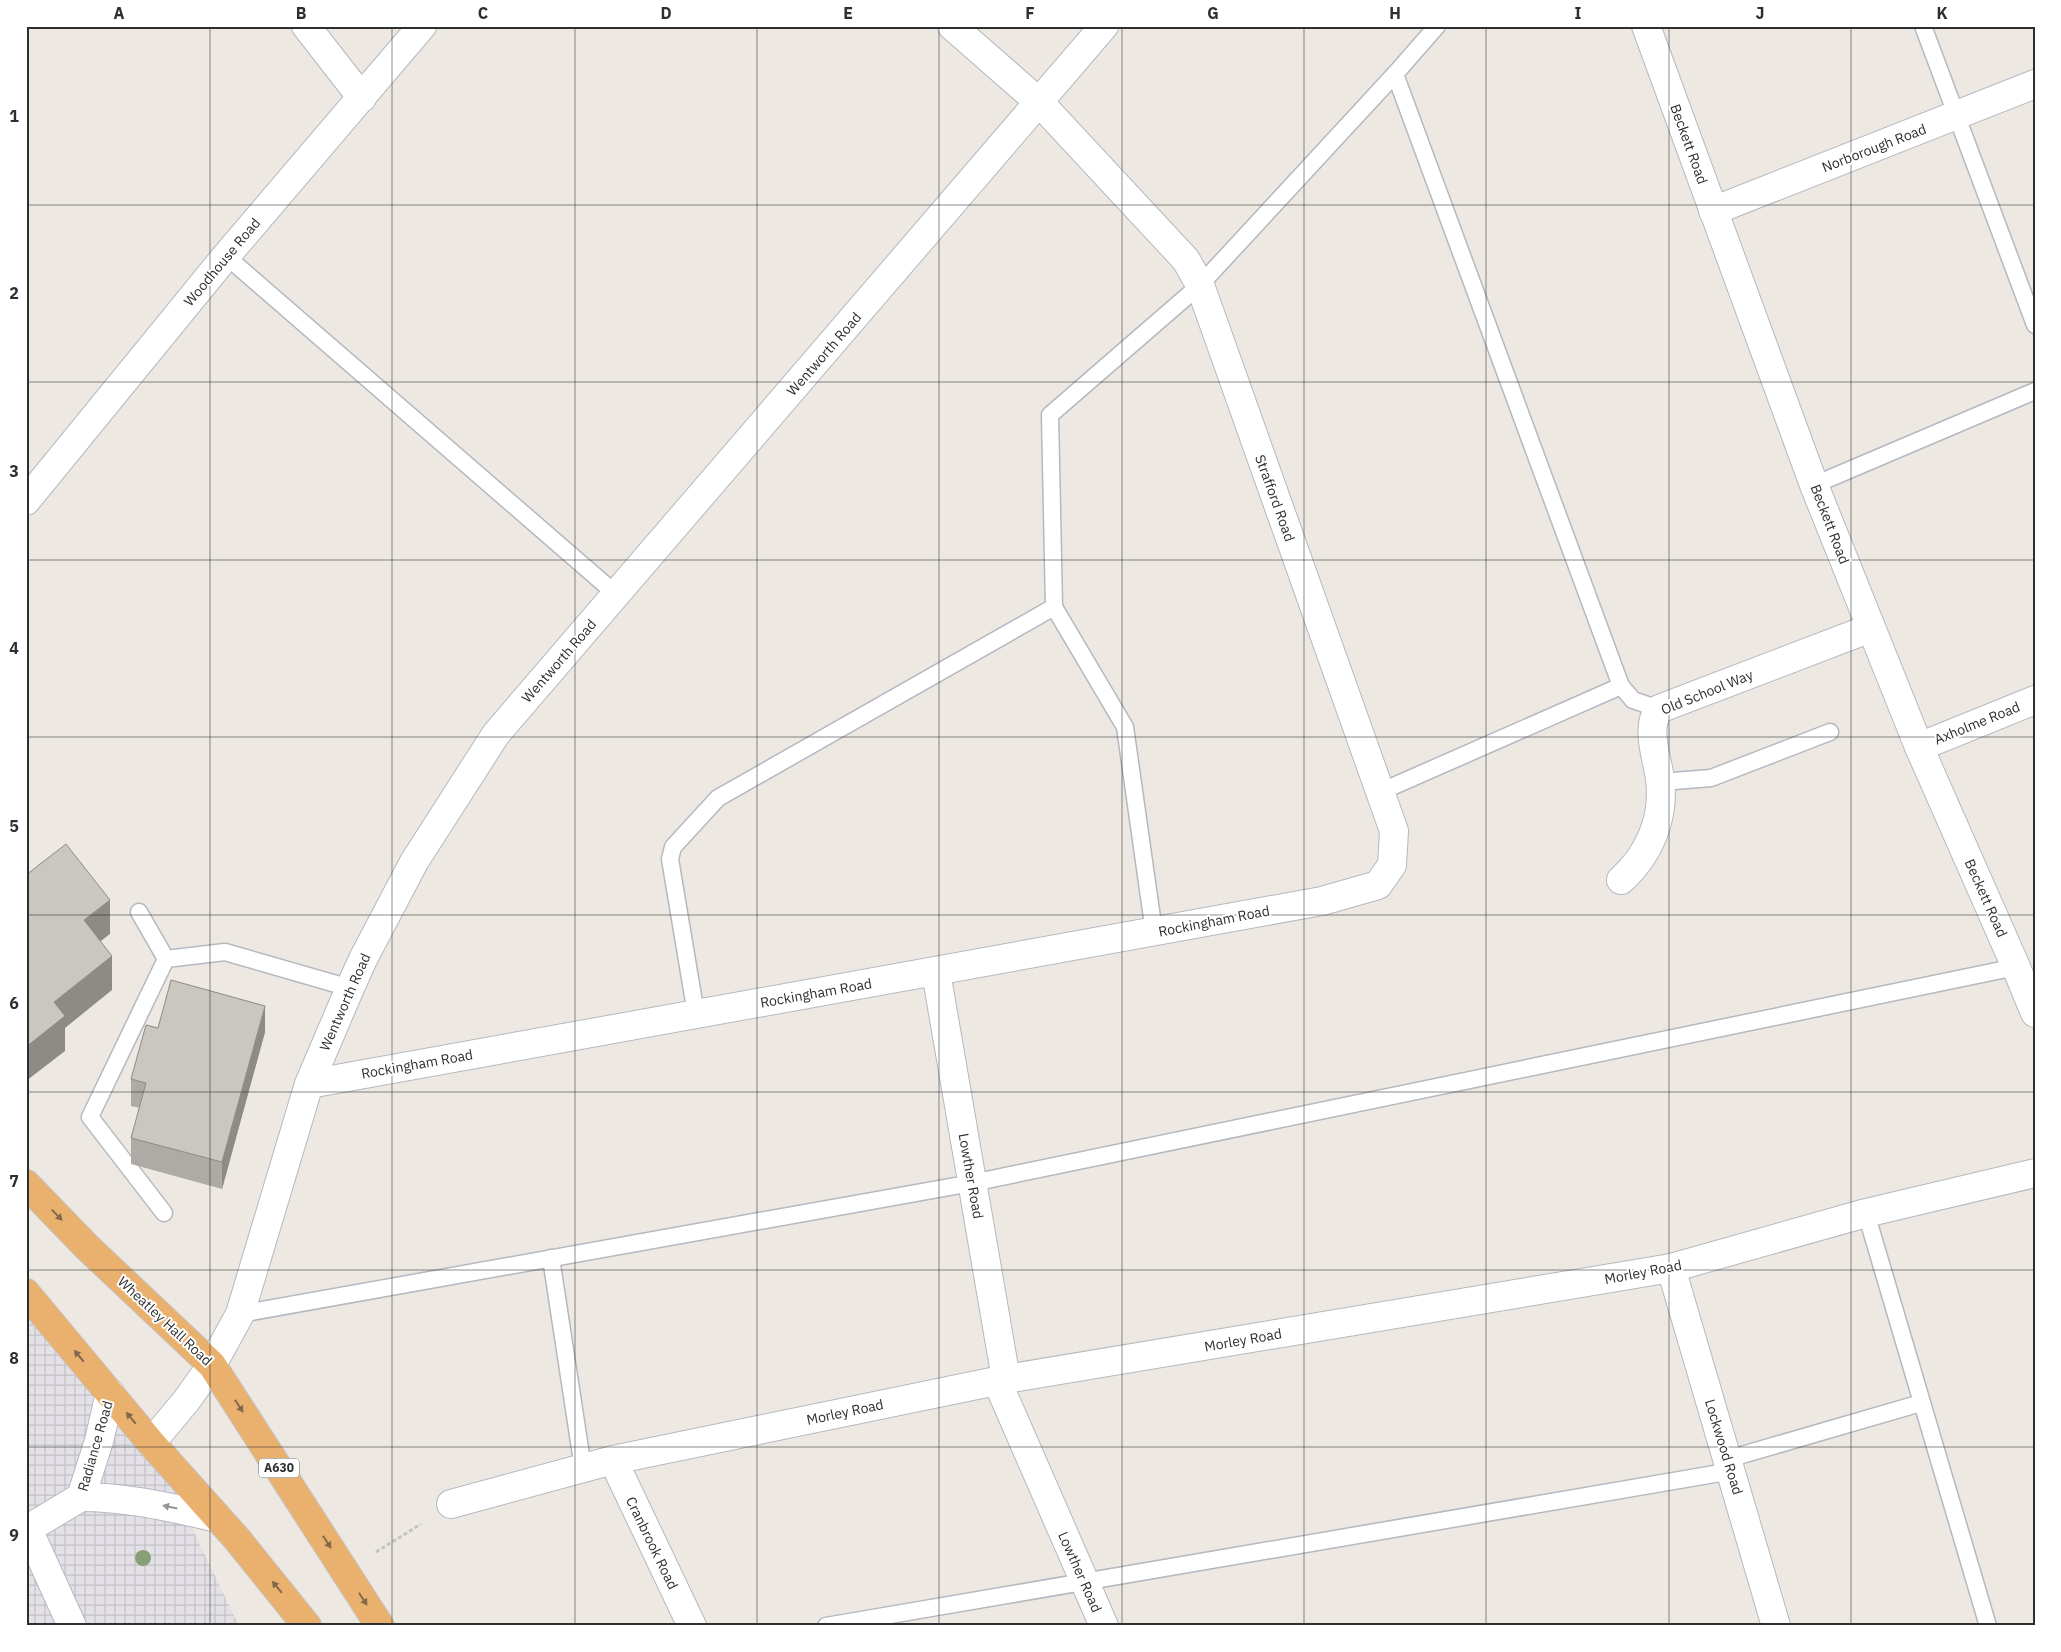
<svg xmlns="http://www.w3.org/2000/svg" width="2061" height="1652" font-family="'IBM Plex Sans',sans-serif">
	<defs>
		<pattern id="industrial-grid" width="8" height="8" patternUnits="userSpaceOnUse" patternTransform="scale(1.25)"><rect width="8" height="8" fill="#e3e1e7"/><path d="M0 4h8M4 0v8" fill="none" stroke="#c3c1c6"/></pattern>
	</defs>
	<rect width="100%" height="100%" fill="#eee8e2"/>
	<polygon fill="url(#industrial-grid)" points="26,1293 151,1443 239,1626 26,1626"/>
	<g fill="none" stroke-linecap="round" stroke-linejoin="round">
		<defs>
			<g id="service">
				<polyline points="1923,26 2035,325"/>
				<polyline points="1395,74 1621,686 1633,700 1659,709"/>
				<polyline points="226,256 617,595"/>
				<polyline points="1814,485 2035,391"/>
				<polyline points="1661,782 1711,778 1830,732"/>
				<polyline points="1380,792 1621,686"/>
				<polyline points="139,912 166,959"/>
				<polyline points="1154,932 1125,727 1054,607 1050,415 1200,285 1395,74 1437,26"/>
				<polyline points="696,1014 670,859 673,847 718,798 1054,607"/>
				<polyline points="164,1213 90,1117 166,959 225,952 350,988"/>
				<polyline points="1866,1213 1988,1626"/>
				<polyline points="551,1258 583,1468"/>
				<polyline points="240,1314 972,1183 2016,967"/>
				<polyline points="1728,1459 1921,1403"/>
				<polyline points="826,1626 1732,1471"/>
			</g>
			<g id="minor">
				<polyline points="306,26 362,98"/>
				<polyline points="1646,26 1814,485 1919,747 2016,967 2035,1013"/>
				<polyline points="1713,211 2035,84"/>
				<polyline points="26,501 226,256 422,26"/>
				<polyline points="1919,747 2035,700"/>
				<path d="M 1621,880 C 1649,855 1665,818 1660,779 C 1657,757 1645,728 1659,709 L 1871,628"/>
				<polyline points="936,972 1006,1379"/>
				<polyline points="309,1084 1322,901 1378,885 1392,865 1394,831 1200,285 1186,260 1040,103 952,26"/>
				<polyline points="1671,1268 1776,1626"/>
				<polyline points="997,1381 1104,1626"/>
				<polyline points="151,1443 186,1401 212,1365 240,1314 309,1084 350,988 363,959 414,862 496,734 1104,26"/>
				<polyline points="613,1460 692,1626"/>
				<path d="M 81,1497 C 128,1497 173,1508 218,1518"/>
				<polyline points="451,1504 613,1460 1006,1379 1671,1268 1866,1213 2035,1173"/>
				<polyline points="28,1529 72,1626"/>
				<polyline points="26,1530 81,1497 99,1441 110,1393"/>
			</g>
			<g id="trunk">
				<polyline points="26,1184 87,1247 212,1365 380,1626"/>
				<polyline points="26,1293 151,1443 237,1539 307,1626"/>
			</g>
		</defs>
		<use href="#service" stroke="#b5b8c0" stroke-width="19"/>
		<use href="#minor" stroke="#b5b8c0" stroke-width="30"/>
		<use href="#trunk" stroke="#c4c4c4" stroke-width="30"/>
		<polyline stroke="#c4c4c4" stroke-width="3" stroke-dasharray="4 2.5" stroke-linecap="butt" points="376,1552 421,1524"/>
		<use href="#service" stroke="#fff" stroke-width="16"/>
		<use href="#minor" stroke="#fff" stroke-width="28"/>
		<use href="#trunk" stroke="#eab16e" stroke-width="28"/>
	</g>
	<circle fill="#88a078" cx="143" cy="1558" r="8"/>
	<polygon fill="#aeaaa5" points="158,1028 265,1032 222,1189 131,1164 131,1138 140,1108 131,1106 131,1079"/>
	<g fill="#8d8b86">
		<polygon points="110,900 110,934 84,954 84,920"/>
		<polygon points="112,956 112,990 65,1028 65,1051 26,1081 26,1047 54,1002"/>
		<polygon points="265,1006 265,1032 222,1189 222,1162"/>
	</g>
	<g fill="#cac6c0" stroke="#8d8b86">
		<polygon points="66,844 110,900 84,920 112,956 54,1002 65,1016 26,1047 26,875"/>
		<polygon points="171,980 265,1006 222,1162 131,1138 146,1083 131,1079 146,1025 158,1028"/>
	</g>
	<defs><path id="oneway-solid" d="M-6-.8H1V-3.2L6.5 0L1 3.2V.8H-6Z" transform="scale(1.25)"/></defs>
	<g fill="#83694b">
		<use href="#oneway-solid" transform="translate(57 1215) rotate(46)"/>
		<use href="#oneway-solid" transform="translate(79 1356) rotate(-130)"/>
		<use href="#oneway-solid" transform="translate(239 1406) rotate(57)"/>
		<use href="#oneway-solid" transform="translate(131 1418) rotate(-130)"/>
		<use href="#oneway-solid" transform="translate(327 1542) rotate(57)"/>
		<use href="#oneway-solid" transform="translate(277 1587) rotate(-130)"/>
		<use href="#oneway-solid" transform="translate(363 1599) rotate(57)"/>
	</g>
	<use fill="#969696" href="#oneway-solid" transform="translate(170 1507) rotate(-168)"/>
	<path fill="none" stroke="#2e2e2e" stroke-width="1" stroke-opacity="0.55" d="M 210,26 L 210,1626M 392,26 L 392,1626M 575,26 L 575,1626M 757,26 L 757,1626M 939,26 L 939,1626M 1122,26 L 1122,1626M 1304,26 L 1304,1626M 1486,26 L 1486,1626M 1669,26 L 1669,1626M 1851,26 L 1851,1626M 26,205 L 2035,205M 26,382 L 2035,382M 26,560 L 2035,560M 26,737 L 2035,737M 26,915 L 2035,915M 26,1092 L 2035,1092M 26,1270 L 2035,1270M 26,1447 L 2035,1447"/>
	<g text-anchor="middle" stroke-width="4" stroke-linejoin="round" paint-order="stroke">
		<rect fill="#fff" stroke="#6d6d6d" stroke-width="1" x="259" y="1458.5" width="40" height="19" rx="4"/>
		<g font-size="12" font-weight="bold" fill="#2e2e2e">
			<text x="279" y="1472">A630</text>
		</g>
		<g font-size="14" fill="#2e2e2e" stroke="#fff">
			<text transform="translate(1689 144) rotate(70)" y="5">Beckett Road</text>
			<text transform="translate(1874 148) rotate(-21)" y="5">Norborough Road</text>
			<text transform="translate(222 262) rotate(-50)" y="5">Woodhouse Road</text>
			<text transform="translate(824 354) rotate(-49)" y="5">Wentworth Road</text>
			<text transform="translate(1275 498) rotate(70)" y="5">Strafford Road</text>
			<text transform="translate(1830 524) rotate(69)" y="5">Beckett Road</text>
			<text transform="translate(559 661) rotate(-49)" y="5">Wentworth Road</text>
			<text transform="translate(1707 692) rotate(-22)" y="5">Old School Way</text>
			<text transform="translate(1977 723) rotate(-22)" y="5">Axholme Road</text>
			<text transform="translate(1986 898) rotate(66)" y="5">Beckett Road</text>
			<text transform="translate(1214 921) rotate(-11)" y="5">Rockingham Road</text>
			<text transform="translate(816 993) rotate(-10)" y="5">Rockingham Road</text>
			<text transform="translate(345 1002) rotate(-66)" y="5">Wentworth Road</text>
			<text transform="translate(417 1064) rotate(-10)" y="5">Rockingham Road</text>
			<text transform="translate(971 1176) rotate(80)" y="5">Lowther Road</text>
			<text transform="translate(1643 1272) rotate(-11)" y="5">Morley Road</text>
			<text transform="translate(165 1321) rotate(43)" y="5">Wheatley Hall Road</text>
			<text transform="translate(1243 1340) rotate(-10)" y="5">Morley Road</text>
			<text transform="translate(845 1412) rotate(-12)" y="5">Morley Road</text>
			<text transform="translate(95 1446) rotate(-74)" y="5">Radiance Road</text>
			<text transform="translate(1724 1447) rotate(73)" y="5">Lockwood Road</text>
			<text transform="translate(652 1543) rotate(64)" y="5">Cranbrook Road</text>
			<text transform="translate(1080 1572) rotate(66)" y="5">Lowther Road</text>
		</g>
	</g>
	<rect width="2061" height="1652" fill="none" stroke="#ffffff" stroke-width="55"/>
	<rect x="28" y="28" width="2006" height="1596" fill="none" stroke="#2e2e2e" stroke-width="2"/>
	<g font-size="16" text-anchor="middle" font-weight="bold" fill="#2e2e2e">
		<text x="119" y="19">A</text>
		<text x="301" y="19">B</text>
		<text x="483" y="19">C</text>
		<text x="666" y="19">D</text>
		<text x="848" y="19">E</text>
		<text x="1030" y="19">F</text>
		<text x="1213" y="19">G</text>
		<text x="1395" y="19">H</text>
		<text x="1578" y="19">I</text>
		<text x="1760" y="19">J</text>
		<text x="1942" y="19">K</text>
		<text x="14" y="122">1</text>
		<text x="14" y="299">2</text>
		<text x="14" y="477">3</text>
		<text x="14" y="654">4</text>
		<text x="14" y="832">5</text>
		<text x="14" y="1009">6</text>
		<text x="14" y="1187">7</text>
		<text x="14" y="1364">8</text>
		<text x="14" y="1541">9</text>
	</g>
</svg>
